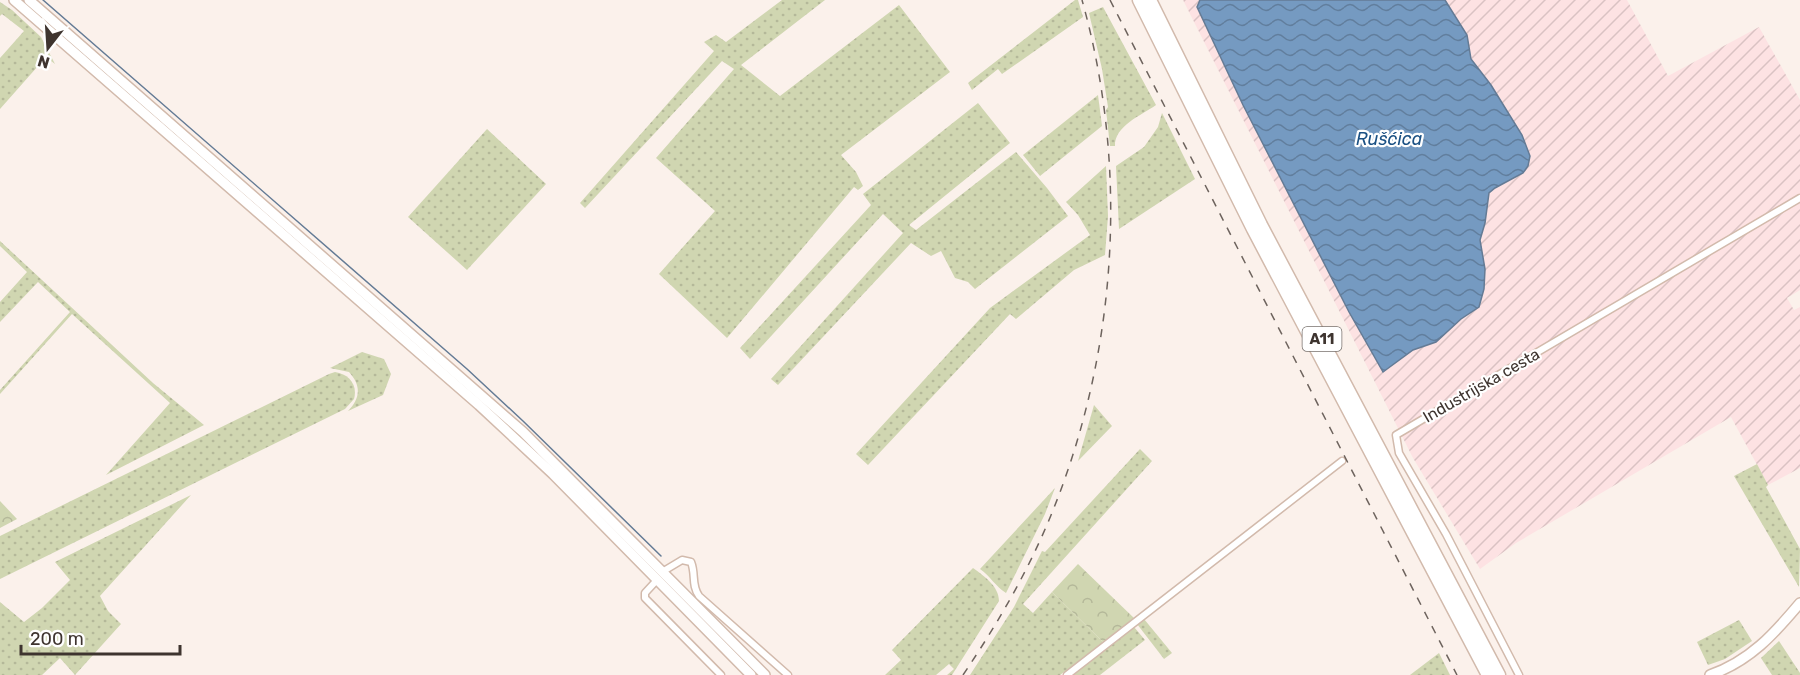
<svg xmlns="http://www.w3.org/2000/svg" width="1800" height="675" font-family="Rubik,sans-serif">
	<defs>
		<pattern id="industrial-furrows" width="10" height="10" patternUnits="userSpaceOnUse" patternTransform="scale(1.5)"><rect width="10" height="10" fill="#fde2e3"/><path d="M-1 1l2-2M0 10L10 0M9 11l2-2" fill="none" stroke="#dac2c3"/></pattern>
		<pattern id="grass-dots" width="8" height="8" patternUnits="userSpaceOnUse" patternTransform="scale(1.5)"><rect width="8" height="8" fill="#d0d6b1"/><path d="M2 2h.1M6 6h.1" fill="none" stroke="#b4b899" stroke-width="1.8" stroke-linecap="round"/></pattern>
		<pattern id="forest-crowns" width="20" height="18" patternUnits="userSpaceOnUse" patternTransform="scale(1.5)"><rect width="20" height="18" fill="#d0d6b1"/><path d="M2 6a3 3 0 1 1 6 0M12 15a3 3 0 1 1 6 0" fill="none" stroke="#b4b899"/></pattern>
		<pattern id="water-waves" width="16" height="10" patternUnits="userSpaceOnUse" patternTransform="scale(1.5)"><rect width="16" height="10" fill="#759ac1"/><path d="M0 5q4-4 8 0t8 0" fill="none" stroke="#617e9d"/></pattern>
	</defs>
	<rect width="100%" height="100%" fill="#fbf1eb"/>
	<polygon fill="url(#industrial-furrows)" points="1183,0 1627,0 1668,76 1759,27 1800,100 1800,290 1787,298 1794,310 1800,307 1800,468 1768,485 1731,417 1516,543 1480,569 1413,458"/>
	<g fill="url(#grass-dots)">
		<polygon points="782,0 825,0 741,65 780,96 899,5 950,72 841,155 856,172 863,186 858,190 854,187 727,338 659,274 715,211 656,158 734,69 722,61 585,208 580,203 714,51 704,42 716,35 726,42"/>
		<polygon points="1075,0 1078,0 1083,17 1002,74 998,69 972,90 968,83"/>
		<polygon points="0,2 12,10 41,37 55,64 46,57 0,109 0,58 24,31 2,14 0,16"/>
		<path d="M 1103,7 L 1156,105 C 1142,115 1114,126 1115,146 L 1110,146 L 1106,110 L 1108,107 L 1102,69 L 1089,13 Z"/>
		<polygon points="1098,95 1102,126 1040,176 1023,155"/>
		<polygon points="978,103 1010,143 909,225 916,230 1016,152 1047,188 1068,216 975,289 968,282 955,278 941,251 931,256 911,243 778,385 771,379 903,233 883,214 750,359 740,348 871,205 863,194"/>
		<polygon points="1162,113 1195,179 1119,229 1116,166 1144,147 1158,127"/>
		<polygon points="487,129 546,184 467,270 408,217"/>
		<polygon points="1106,166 1108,216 1105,255 1074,270 1016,319 1010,314 868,465 856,454 990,308 1090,235 1078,215 1066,202"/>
		<polygon points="0,241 153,383 204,425 106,475 170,403 72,314 0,394 0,390 70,312 38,282 0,322 0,302 27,272 0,246"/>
		<path d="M 362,352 L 384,359 L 391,374 L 383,395 L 348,411 C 361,398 361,385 349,372 L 330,368 Z"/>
		<path d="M 335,372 C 349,374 358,385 354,399 L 345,409 L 0,579 L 0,536 L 329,374 Z"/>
		<polygon points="1094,405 1112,426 1078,461"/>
		<polygon points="1140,449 1152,461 1023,604 1033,613 1052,592 1104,643 1060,675 970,675 1014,607 1042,551 1045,552"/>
		<polygon points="1757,464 1768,485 1766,487 1800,549 1799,587 1734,476"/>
		<path d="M 1055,488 L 1045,514 L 1006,593 C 996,587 990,576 980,569 Z"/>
		<polygon points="191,495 100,596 108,611 121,624 75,675 60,658 42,675 0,675 0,602 24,622 42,608 70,580 55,562"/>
		<path d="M 973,568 C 984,576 999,586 999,601 L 952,675 L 947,675 L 954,669 L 949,664 L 936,675 L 885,675 L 901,660 L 892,650 Z"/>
		<polygon points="1144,619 1172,653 1164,659 1137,624"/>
		<polygon points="1739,620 1752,641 1725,659 1708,665 1697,642"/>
		<polygon points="1134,627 1145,640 1100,675 1073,675"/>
		<polygon points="1779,641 1800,673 1800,675 1772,675 1761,658"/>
		<polygon points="1439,653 1450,675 1410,675"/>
	</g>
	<g fill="url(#forest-crowns)">
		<polygon points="0,501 17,519 0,528"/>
		<polygon points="1078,564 1135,619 1104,643 1052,592"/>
	</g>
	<polygon fill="url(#water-waves)" stroke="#647b95" stroke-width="1.5" points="1200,0 1445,0 1467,35 1471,59 1491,85 1522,135 1530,156 1528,166 1523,173 1495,188 1489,193 1485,223 1480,240 1485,269 1484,289 1479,307 1461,319 1436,342 1413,350 1383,372 1349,312 1243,105 1197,7"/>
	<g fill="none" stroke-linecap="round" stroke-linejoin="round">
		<polyline stroke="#647b95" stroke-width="1.5" points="43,0 467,369 523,421 661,556"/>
		<defs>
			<g id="minor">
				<path d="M 662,572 L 682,560 L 691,562 C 696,574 691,585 699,596 L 788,675"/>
				<polyline points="657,580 645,593 645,598 721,675"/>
				<polyline points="1067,675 1342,461"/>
				<polyline points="1519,675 1446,534 1399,453 1396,435 1800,198"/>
			</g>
			<g id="secondary">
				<polyline points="14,0 479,405 553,474 751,675"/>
				<polyline points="29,0 523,432 765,675"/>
				<path d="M 1710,675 C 1750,661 1774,634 1800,603"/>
			</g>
			<g id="motorway">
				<polyline points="1139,0 1253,229 1488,675"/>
				<polyline points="1150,0 1261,225 1499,675"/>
			</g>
		</defs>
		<use href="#minor" stroke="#d2baac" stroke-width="9"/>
		<use href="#secondary" stroke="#d2baac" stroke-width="12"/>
		<use href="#motorway" stroke="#d2baac" stroke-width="15"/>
		<use href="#minor" stroke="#fff" stroke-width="6"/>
		<use href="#secondary" stroke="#fff" stroke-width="9"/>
		<use href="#motorway" stroke="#fff" stroke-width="12"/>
		<g stroke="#6d635d" stroke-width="1.5" stroke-dasharray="8 8" stroke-linecap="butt">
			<polyline points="1110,0 1457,675"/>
			<path d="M 963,675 C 996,626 1026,575 1049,520 C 1117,357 1130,171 1082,0"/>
		</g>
	</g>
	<g text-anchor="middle" stroke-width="4.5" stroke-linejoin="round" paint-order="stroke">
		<rect fill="#fff" stroke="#78716d" stroke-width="1.5" x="1302.5" y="327" width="39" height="24" rx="4.5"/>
		<g font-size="15" font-weight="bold" fill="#3e342f">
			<text x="1322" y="344">A11</text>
		</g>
		<g font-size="16" fill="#3e342f" stroke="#fff">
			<text transform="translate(1481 385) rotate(-30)" y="6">Industrijska cesta</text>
		</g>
		<g font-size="18" font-style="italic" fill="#1b5184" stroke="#fff">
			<text x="1389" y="145">Rušćica</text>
		</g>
	</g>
	<g transform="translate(48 48) rotate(197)" stroke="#ffffff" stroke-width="4.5" paint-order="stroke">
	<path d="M0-4.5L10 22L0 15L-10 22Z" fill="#3e342f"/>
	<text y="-9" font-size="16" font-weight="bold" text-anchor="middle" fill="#3e342f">N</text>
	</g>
	<path d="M21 645v9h159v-9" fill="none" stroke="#3e342f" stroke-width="3"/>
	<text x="30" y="645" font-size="18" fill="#3e342f" stroke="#ffffff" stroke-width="4.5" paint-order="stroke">200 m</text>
</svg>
